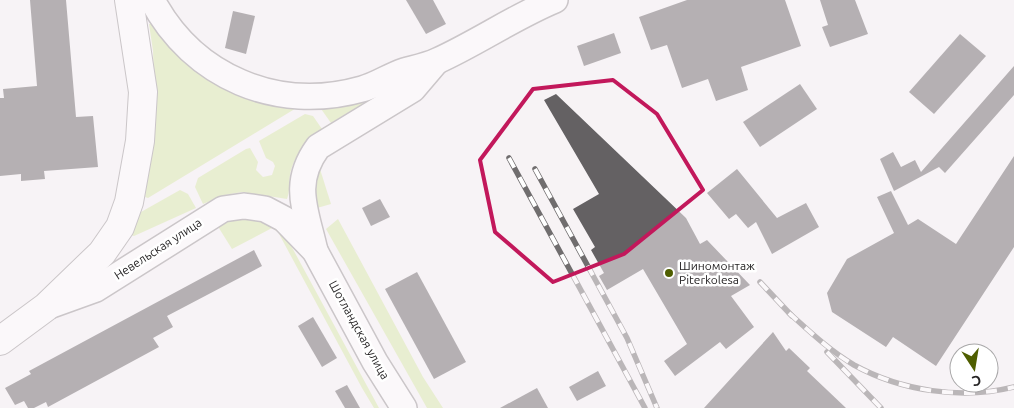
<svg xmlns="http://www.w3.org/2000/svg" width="1014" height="408" font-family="Ubuntu,sans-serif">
	<rect width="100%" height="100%" fill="#f7f3f5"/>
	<g fill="#d6e8a5">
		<polygon points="149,24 152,24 184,62 218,85 298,107 148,198 145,197 155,116 153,51"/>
		<polygon points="364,100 364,103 331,123 319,106"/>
		<path d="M 305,114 L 313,116 L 322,129 C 308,140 293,156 290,175 C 289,182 290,192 287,199 L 242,192 L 225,195 L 203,204 L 195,187 L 198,178 L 246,149 L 250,148 L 258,162 L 256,170 L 263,177 L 272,175 L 275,166 L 273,162 L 266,158 L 259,141 Z"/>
		<polygon points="319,166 331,204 317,208 312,192"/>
		<polygon points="180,190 188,194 196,208 134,236 131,235 141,212"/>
		<polygon points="247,216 272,224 288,240 379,408 374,408 362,388 278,232 272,228 232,249 217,225"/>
		<polygon points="338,219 423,377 443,408 427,408 326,229"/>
	</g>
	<g fill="#646163">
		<polygon points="30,0 66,0 76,117 93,116 98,167 44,171 45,179 21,181 21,174 0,176 0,98 4,98 3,89 37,86"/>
		<polygon points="406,0 433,0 446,24 426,34"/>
		<polygon points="687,0 785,0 801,46 741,67 748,90 716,101 708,79 682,88 667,45 651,50 639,17"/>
		<polygon points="820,0 855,0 868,34 830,47 822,27 828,25"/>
		<polygon points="233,11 255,16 246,54 225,48"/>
		<polygon points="614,33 621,53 584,66 577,46"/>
		<polygon points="960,34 986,56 934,114 909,92"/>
		<polygon points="1014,66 1014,95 945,173 939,167 894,191 880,159 893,152 901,167 915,160 921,172"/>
		<polygon points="800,84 817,109 760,147 743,122"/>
		<polygon points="556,94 686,218 700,244 707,240 750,285 731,296 754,327 726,349 720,342 675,376 664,361 687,344 643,269 607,290 599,276 604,273 591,250 595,247 573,209 599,194 544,100"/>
		<polygon points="1014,156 1014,247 936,366 893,337 886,347 832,312 827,293 847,259 894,233 877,197 891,191 908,225 918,219 956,244"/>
		<polygon points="737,169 777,218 806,203 819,227 772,254 756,222 748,228 736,214 729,219 707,193"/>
		<polygon points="380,199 390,217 371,226 362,208"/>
		<polygon points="254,250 262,266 167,316 173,327 153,338 159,347 48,407 46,402 34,408 28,408 24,401 15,405 5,388 31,374 29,371"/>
		<polygon points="417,272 466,362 434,379 385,289"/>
		<polygon points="313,317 337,358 322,367 298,326"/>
		<polygon points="773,332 786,351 789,348 810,368 807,371 846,408 704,408"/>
		<polygon points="598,371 606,386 577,401 569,387"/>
		<polygon points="347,385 360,408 345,408 335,391"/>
		<polygon points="537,388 548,408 500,408"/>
	</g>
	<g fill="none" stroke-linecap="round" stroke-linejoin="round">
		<defs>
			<g id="tertiary">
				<path d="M 152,0 C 193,77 277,113 362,89 C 377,85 389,76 404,71 C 415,68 426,66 437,61 C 477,43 514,17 555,0"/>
				<path d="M 315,251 C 306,210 291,184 318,147 L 413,89 L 436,62"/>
				<polyline points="46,307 96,289 223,209 244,206 265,209 284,219 315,251 375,362 404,408"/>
			</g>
			<polyline id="primary" points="0,341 46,307 102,253 120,227 129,202 140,141 143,92 129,0"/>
		</defs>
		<use href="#tertiary" stroke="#949192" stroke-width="28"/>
		<use href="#primary" stroke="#949192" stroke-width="30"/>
		<use href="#tertiary" stroke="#fff" stroke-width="25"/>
		<use href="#primary" stroke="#fff" stroke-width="28"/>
		<defs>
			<g id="rail">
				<polyline points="509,158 645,408"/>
				<polyline points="535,169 627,338 657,408"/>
				<polyline points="760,282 792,316"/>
				<path d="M 789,313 C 809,331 830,351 854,365 C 901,391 962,400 1014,387"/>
				<polyline points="827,352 881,408"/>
			</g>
		</defs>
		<use href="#rail" stroke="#706d6e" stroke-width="5.5"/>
		<use href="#rail" stroke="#fff" stroke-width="4" stroke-dasharray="11" stroke-linecap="butt"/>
	</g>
	<path d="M0 0H1014V408H0ZM 613,80 L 657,114 L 703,190 L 624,254 L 553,282 L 495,232 L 480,160 L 533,89 Z" fill="#f7f3f5" fill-opacity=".55" fill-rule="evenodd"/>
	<path fill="none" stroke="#c2185b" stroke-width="4" stroke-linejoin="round" d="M 613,80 L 657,114 L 703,190 L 624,254 L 553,282 L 495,232 L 480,160 L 533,89 Z"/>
	<circle fill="#4f5e00" stroke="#fff" stroke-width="2" cx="669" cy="273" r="5"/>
	<g text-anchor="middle" stroke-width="5" stroke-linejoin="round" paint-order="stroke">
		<g font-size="12" fill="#262425" stroke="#fff">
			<text transform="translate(158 249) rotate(-33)" y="4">Невельская улица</text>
			<text transform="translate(359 330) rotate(61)" y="4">Шотландская улица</text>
		</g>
		<g font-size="12" fill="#262425" stroke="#fff" text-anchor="start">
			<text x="679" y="270">Шиномонтаж<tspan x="679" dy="14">Piterkolesa</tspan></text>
		</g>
	</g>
	<g transform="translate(974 368) rotate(168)"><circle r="24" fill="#ffffff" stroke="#a8a7a8"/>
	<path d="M0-4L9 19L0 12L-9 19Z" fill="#4f5e00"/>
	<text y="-8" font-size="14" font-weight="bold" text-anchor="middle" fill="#262425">С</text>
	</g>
</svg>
